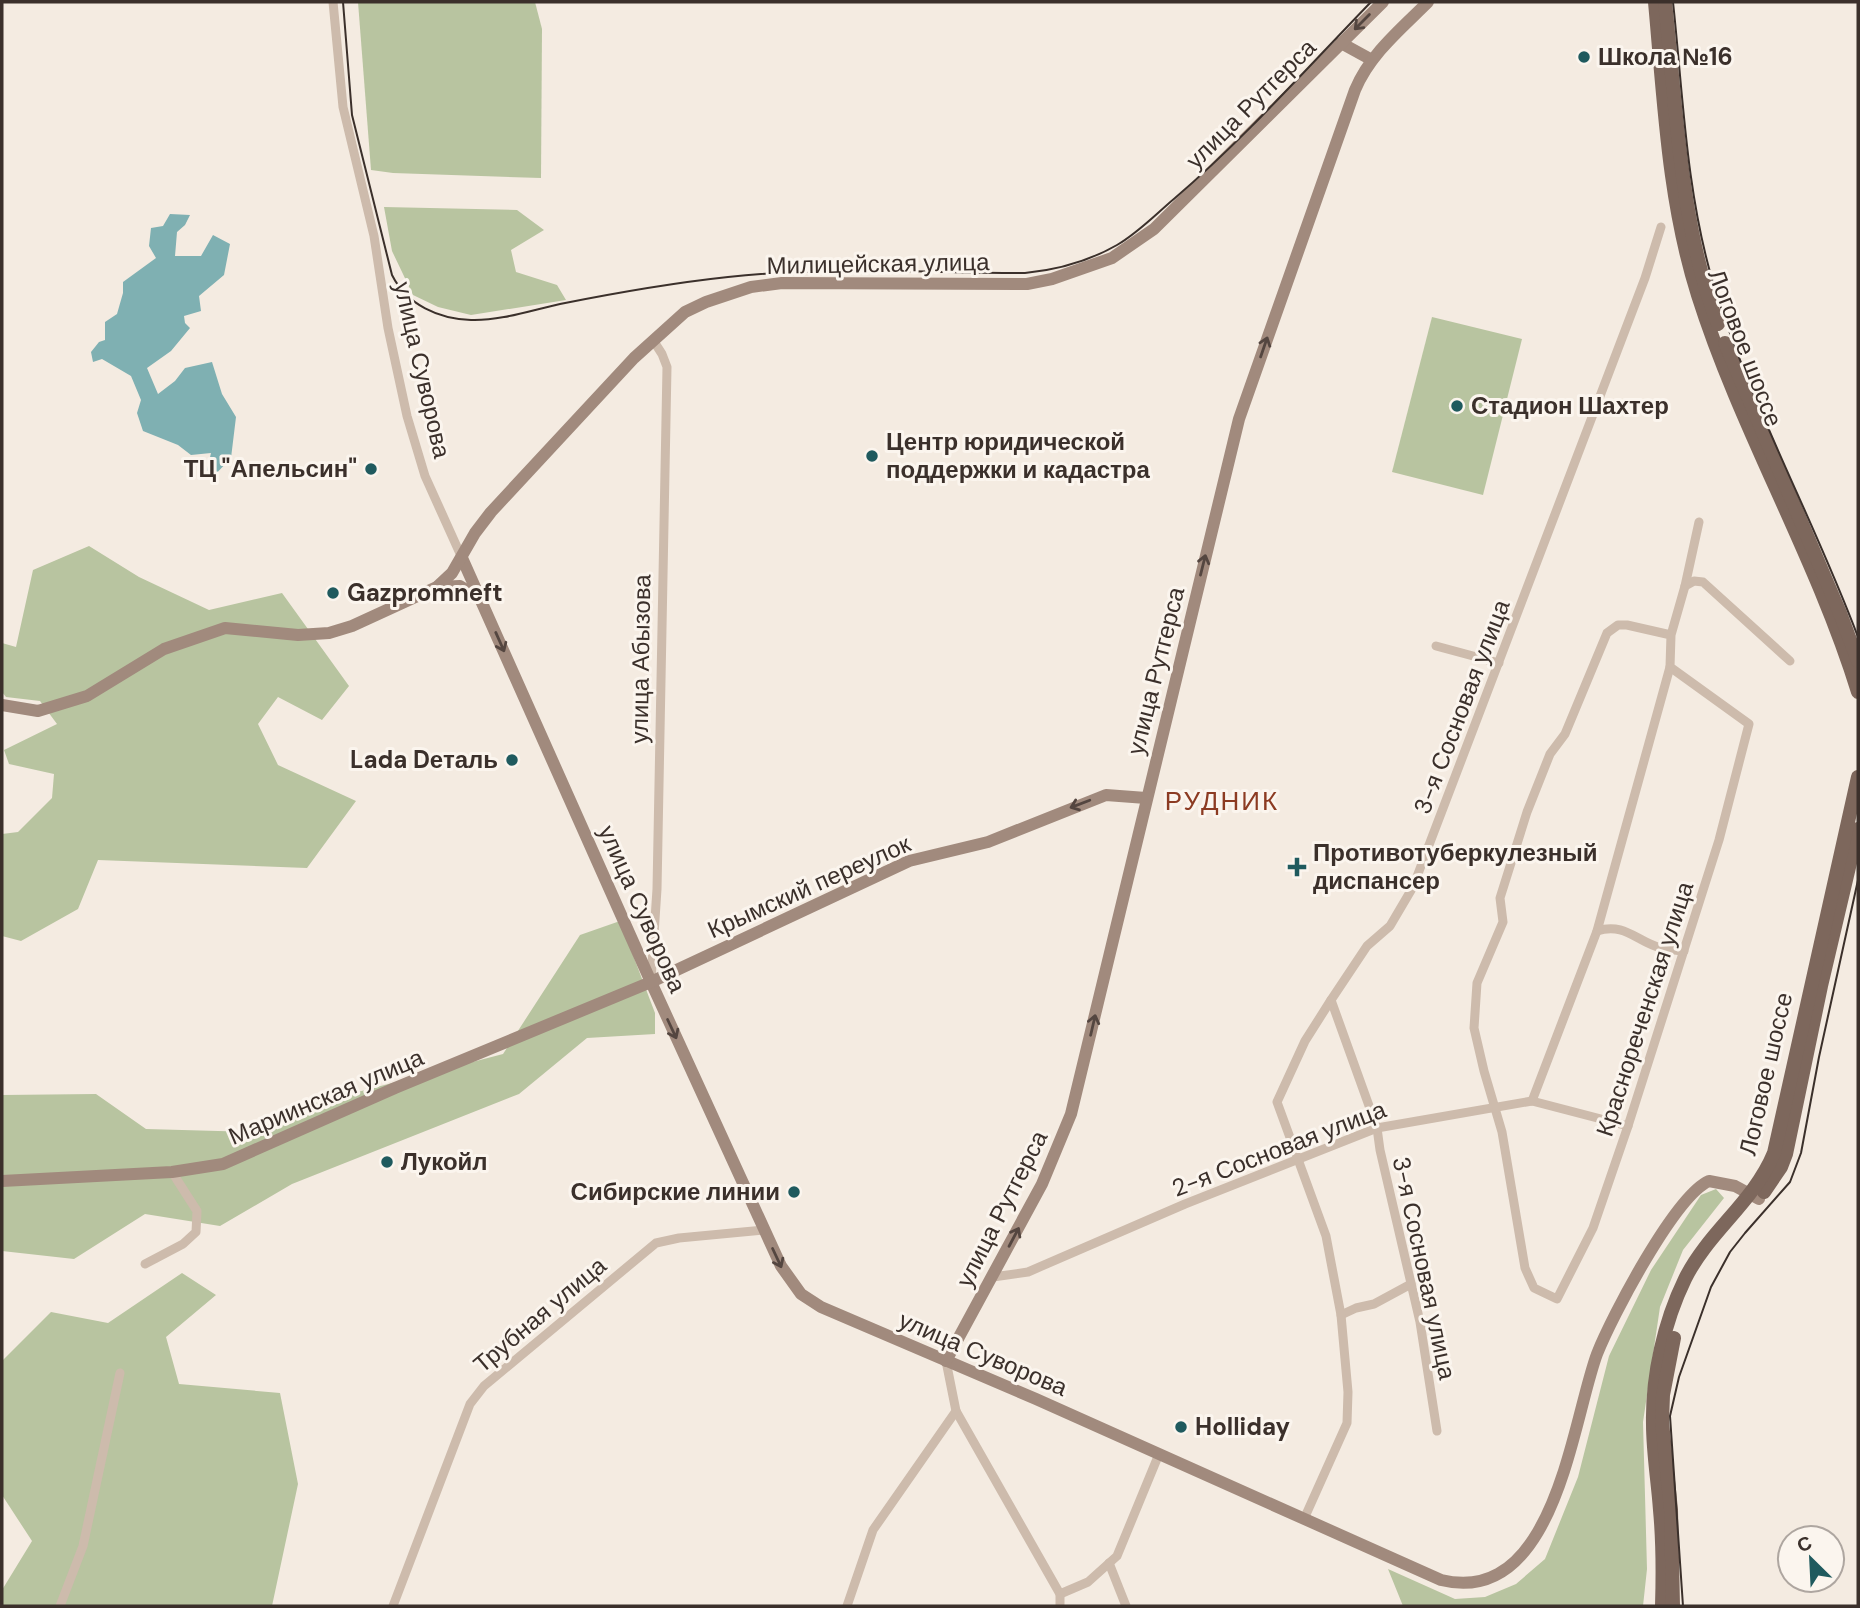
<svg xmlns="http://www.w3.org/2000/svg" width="1860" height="1608" font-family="'DM Sans',sans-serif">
	<rect width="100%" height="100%" fill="#f4ebe1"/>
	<g fill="#b8c4a0">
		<polygon points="358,2 535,2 542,29 541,178 393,173 371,170"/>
		<polygon points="384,207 517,210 544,230 511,250 516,272 557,285 566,300 471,315 438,307 413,295 392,251"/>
		<polygon points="1432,317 1522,339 1483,495 1392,472"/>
		<polygon points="89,546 139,577 209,610 282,593 349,686 322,720 278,697 258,724 278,765 356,801 307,868 98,860 78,909 21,941 2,936 2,834 18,832 52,798 54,774 9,764 4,750 57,724 40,701 6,697 2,692 2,643 16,647 33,570"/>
		<polygon points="620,921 655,1013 655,1034 587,1038 519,1094 292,1184 220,1226 145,1214 74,1259 2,1251 2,1095 96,1094 146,1129 254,1132 308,1105 503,1054 580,935"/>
		<polygon points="1716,1189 1724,1198 1683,1250 1660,1307 1643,1422 1647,1569 1643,1606 1403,1606 1388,1569 1455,1599 1485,1597 1516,1584 1545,1559 1578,1477 1609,1356 1651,1270 1701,1195"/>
		<polygon points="182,1273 216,1295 166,1337 179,1384 280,1393 298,1484 272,1606 2,1606 2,1590 32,1541 2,1495 2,1361 51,1312 108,1323"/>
	</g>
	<polygon fill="#7fb0b2" points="170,214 190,215 185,225 177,232 175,256 201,256 213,235 230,244 224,275 199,296 201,311 184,316 185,323 190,328 171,351 147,368 158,394 175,381 185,368 212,362 222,394 236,417 231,458 210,480 207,470 211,453 191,455 178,445 143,431 137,413 141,400 131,376 102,359 93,362 91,352 99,342 105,340 105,322 117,314 123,293 123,282 156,258 149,246 151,228 163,226"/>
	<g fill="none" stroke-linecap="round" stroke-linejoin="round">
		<g stroke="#cdbbac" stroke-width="9">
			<polyline points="333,2 343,107 374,236 388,328 407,416 425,476 462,558"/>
			<polyline points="1685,586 1694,581 1703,582 1790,661"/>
			<polyline points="1671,635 1627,625 1618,625 1607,633 1565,734 1550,754 1527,812 1500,898 1503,922 1477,983 1474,1028 1484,1071 1502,1132 1525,1268 1534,1288 1557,1299 1593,1228 1628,1126 1719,840 1749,724 1670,667 1671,635 1685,586 1699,522"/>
			<polyline points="1436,646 1499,663"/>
			<path d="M 1597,931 C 1625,922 1637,942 1661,948 C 1668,950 1677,950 1684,951"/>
			<polyline points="651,980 657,889 667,367 662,354 653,340"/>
			<polyline points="1532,1101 1597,931 1670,667"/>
			<polyline points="145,1264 183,1244 196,1232 197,1211 172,1172"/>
			<polyline points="993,1277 1028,1272 1185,1204 1377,1128 1532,1101 1628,1126"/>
			<polyline points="1341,1315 1356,1308 1374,1304 1411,1284"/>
			<polyline points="956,1411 1060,1594 1060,1606"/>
			<polyline points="1437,1431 1420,1322 1380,1150 1377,1128 1331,1000 1367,946 1390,926 1413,887 1645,278 1661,227"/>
			<polyline points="1304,1519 1347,1423 1348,1392 1341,1315 1326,1236 1277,1102 1305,1041 1331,1000"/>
			<polyline points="1109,1563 1126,1606"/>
			<polyline points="1060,1594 1088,1582 1117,1556 1159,1454"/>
			<polyline points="60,1606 83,1546 120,1373"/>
			<polyline points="393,1606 470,1404 484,1386 656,1243 679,1238 764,1230"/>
			<polyline points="847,1606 873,1530 956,1411 946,1361"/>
		</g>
		<g stroke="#a18a7d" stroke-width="12">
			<polyline points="1341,43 1372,60"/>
			<path d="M 462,558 L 651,982 L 781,1266 L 801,1294 L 821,1307 L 1036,1399 L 1441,1580 C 1555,1608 1572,1421 1597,1354 C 1612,1316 1675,1196 1709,1181 L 1735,1186 L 1759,1199"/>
			<polyline points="437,587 460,586 478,597"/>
			<polyline points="2,705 38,711 87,696 164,649 225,628 298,635 329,633 352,626 437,587 452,573 475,533 491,512 634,358 685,312 706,302 751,287 782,283 1027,284 1052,279 1112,258 1154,229 1383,2"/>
			<polyline points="2,1181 172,1172 223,1164 395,1088 651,982 909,861 988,842 1106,795 1146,798"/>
			<path d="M 946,1361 L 1042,1184 L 1071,1114 L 1239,419 L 1355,90 C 1370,54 1401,29 1428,2"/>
		</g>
		<g stroke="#7d675c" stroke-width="14">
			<path d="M 1655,2 C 1664,99 1668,201 1698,295 C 1741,431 1816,556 1858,692"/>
			<path d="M 1665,2 C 1676,105 1680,227 1718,324"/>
			<polyline points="1725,343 1840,613 1858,661"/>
			<polyline points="1764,1192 1781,1167 1786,1154 1821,986 1858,829"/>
			<path d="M 1662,1606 C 1663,1574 1663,1542 1660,1510 C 1658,1481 1653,1453 1653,1424 C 1652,1376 1664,1322 1685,1279 C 1708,1232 1754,1202 1774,1153 L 1858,777"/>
			<polyline points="1673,1606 1671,1510 1662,1422 1663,1395 1674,1338"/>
		</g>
		<g stroke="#3b302b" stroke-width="2">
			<path d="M 343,2 L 352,115 L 392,275 C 407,305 439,319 471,320 C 500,321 532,310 560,304 C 615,293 672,283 728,277 C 826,266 927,273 1025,273 C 1056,270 1089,261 1117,245 C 1138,233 1156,214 1175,198 C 1245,138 1307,68 1371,2"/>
			<path d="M 1673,2 C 1683,94 1686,190 1712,279 C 1749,403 1813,517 1858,637"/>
			<polyline points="1683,1606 1670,1416 1679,1377 1711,1287 1730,1252 1745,1233 1790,1182 1801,1153 1819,1057 1858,880"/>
		</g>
	</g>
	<defs><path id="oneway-shaft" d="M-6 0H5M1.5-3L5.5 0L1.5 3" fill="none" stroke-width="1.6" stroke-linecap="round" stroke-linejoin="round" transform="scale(1.75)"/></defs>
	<g stroke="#544640">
		<use href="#oneway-shaft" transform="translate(1362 22) rotate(135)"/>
		<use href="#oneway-shaft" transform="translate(1264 347) rotate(-71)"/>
		<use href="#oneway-shaft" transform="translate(1203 565) rotate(-76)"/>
		<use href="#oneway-shaft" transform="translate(500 642) rotate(66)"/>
		<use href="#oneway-shaft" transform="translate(1080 804) rotate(159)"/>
		<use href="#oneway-shaft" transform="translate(1093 1025) rotate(-77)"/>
		<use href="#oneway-shaft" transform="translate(672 1029) rotate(65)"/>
		<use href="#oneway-shaft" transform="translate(1014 1237) rotate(-62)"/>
		<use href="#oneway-shaft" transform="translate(777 1258) rotate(65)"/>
	</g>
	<g fill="#1f5a5e" stroke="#fbf5ee" stroke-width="2.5">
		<circle cx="1584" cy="57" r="7"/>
		<circle cx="1457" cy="406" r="7"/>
		<circle cx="872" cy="456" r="7"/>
		<circle cx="371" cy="469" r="7"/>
		<circle cx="333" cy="593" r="7"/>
		<circle cx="512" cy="760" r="7"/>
		<path d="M1293.5 856.5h7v7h7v7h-7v7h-7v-7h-7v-7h7z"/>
		<circle cx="387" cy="1162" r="7"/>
		<circle cx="794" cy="1192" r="7"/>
		<circle cx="1181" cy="1427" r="7"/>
	</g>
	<g text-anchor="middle" stroke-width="6" stroke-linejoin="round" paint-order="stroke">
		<g font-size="24" font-weight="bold" fill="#3b302b" stroke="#fbf5ee" text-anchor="start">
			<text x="1598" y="65">Школа №16</text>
			<text x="1471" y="414">Стадион Шахтер</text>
			<text x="886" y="450">Центр юридической<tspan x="886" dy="28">поддержки и кадастра</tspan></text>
			<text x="357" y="477" text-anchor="end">ТЦ "Апельсин"</text>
			<text x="347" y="601">Gazpromneft</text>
			<text x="498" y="768" text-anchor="end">Lada Dеталь</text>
			<text x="1313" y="861">Противотуберкулезный<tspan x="1313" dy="28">диспансер</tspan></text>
			<text x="401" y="1170">Лукойл</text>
			<text x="780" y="1200" text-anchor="end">Сибирские линии</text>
			<text x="1195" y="1435">Holliday</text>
		</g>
		<g font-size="24" fill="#3b302b" stroke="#fbf5ee">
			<text transform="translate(1251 104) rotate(-45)" y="8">улица Рутгерса</text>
			<text transform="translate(878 264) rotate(-1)" y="8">Милицейская улица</text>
			<text transform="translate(1745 348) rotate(69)" y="8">Логовое шоссе</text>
			<text transform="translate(422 370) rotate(77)" y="8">улица Суворова</text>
			<text transform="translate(641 659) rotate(-89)" y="8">улица Абызова</text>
			<text transform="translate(1156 671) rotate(-76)" y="8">улица Рутгерса</text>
			<text transform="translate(1462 707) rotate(-69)" y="8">3-я Сосновая улица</text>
			<text transform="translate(809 887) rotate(-24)" y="8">Крымский переулок</text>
			<text transform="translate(642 909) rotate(66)" y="8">улица Суворова</text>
			<text transform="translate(1645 1009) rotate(-72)" y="8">Краснореченская улица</text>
			<text transform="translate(1766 1074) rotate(-77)" y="8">Логовое шоссе</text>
			<text transform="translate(326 1097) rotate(-23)" y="8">Мариинская улица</text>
			<text transform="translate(1279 1149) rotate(-21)" y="8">2-я Сосновая улица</text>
			<text transform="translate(1002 1209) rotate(-63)" y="8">улица Рутгерса</text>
			<text transform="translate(1424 1268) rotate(78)" y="8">3-я Сосновая улица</text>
			<text transform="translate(540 1315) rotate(-40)" y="8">Трубная улица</text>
			<text transform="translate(983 1354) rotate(23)" y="8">улица Суворова</text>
		</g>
		<g font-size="26" letter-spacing="2" fill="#8c3b22" stroke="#fbf5ee">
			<text x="1222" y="810">РУДНИК</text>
		</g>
	</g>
	<rect width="1860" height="1608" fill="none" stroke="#3b302b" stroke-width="7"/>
	<g transform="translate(1811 1559) rotate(336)"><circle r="33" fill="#fbf5ee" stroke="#aea6a0" stroke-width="2"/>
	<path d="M0-5L12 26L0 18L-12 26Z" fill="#1f5a5e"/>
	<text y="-10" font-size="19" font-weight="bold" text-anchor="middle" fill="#3b302b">С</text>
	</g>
</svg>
